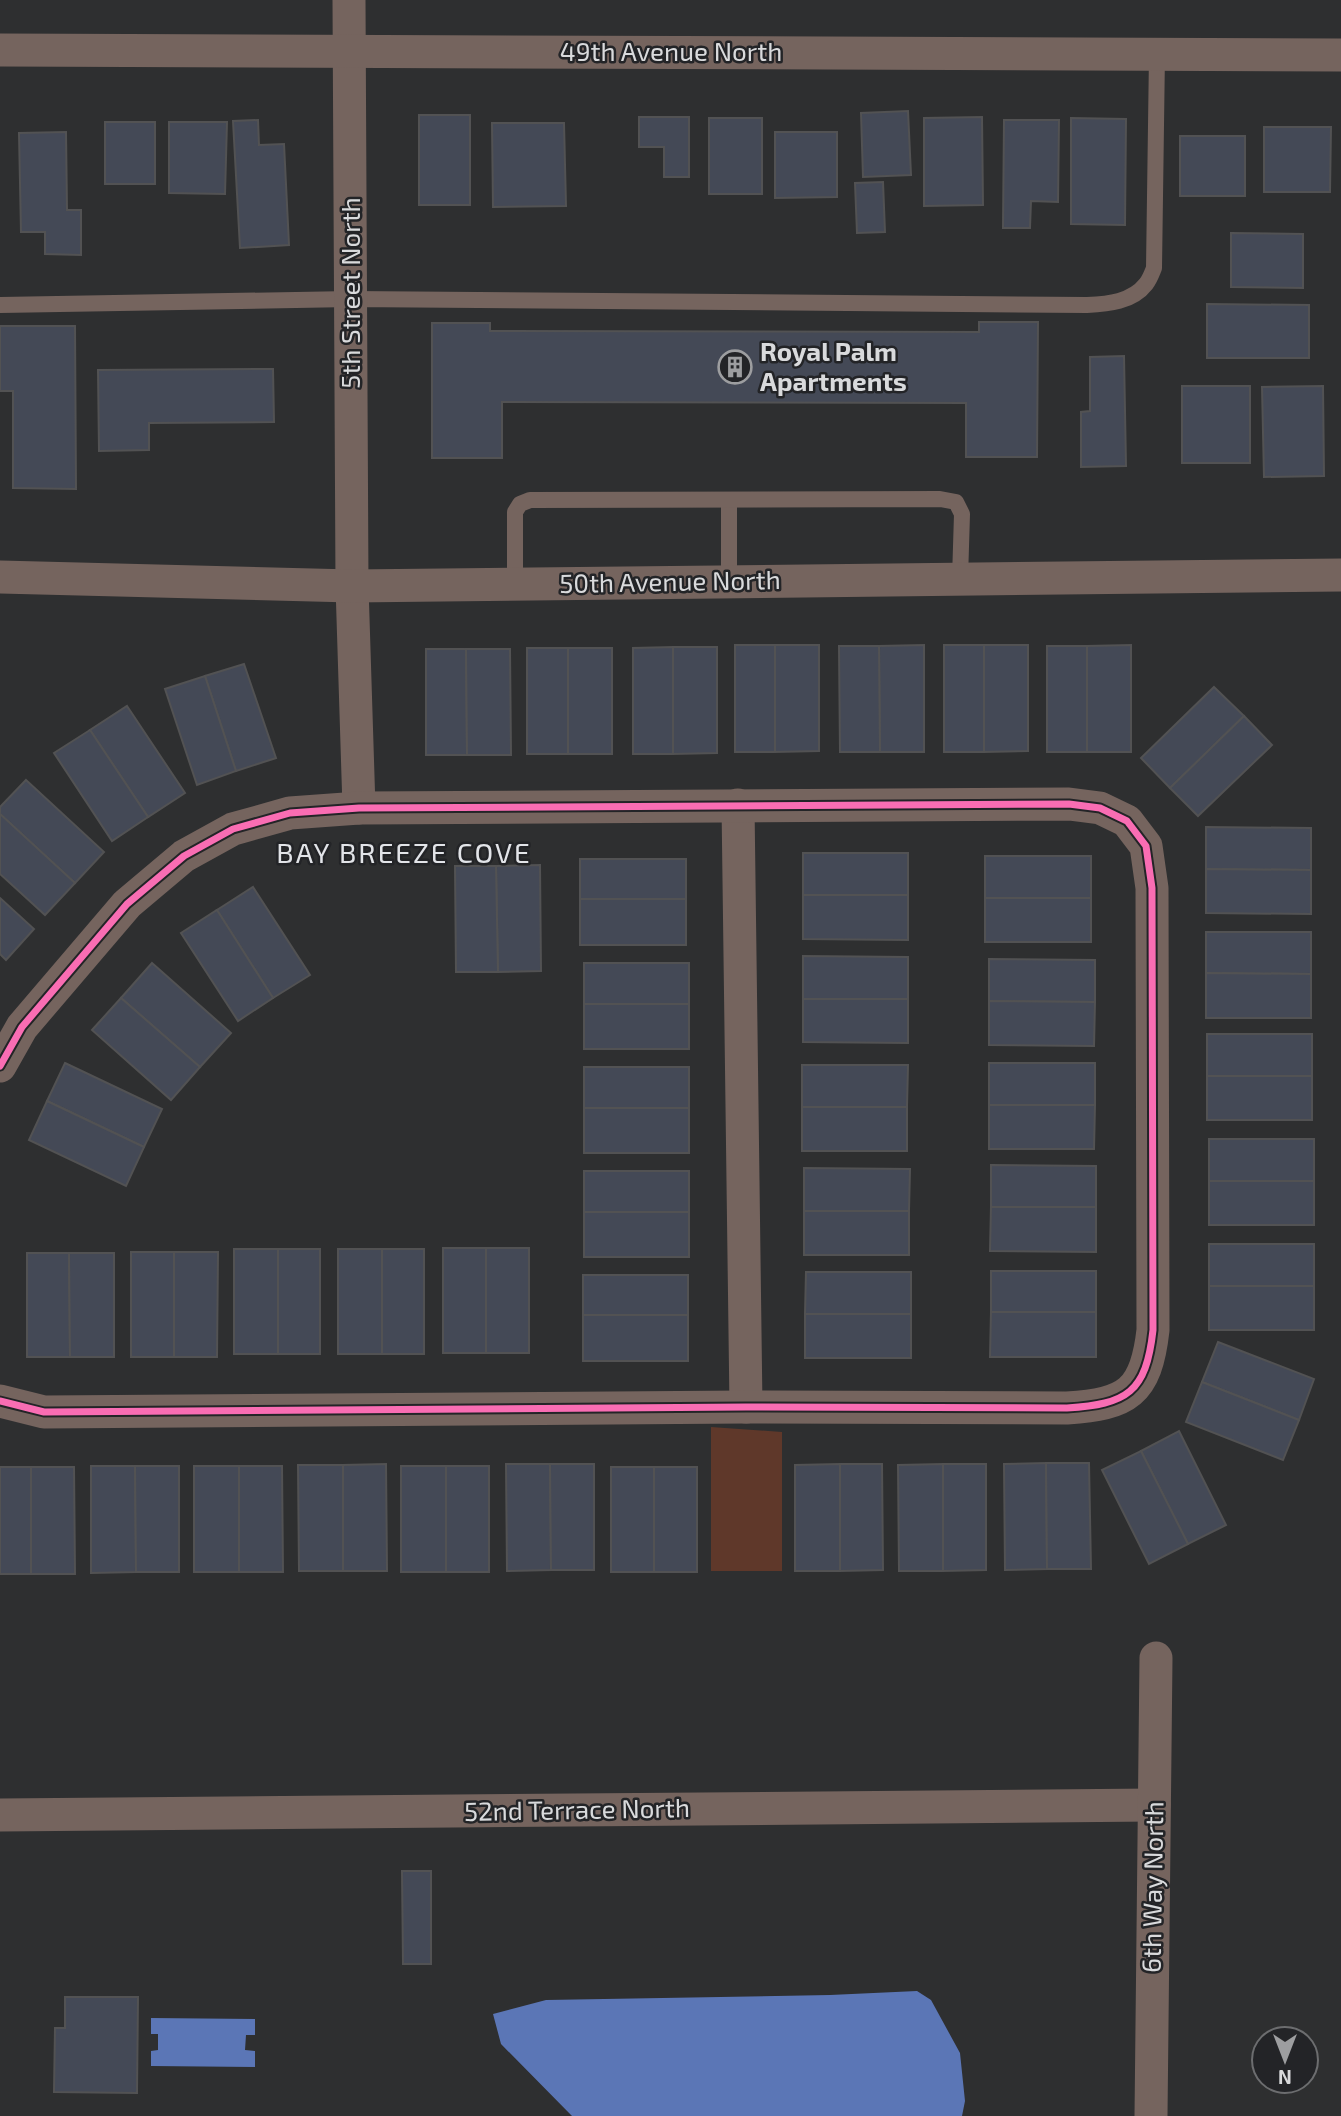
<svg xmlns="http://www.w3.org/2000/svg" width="1341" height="2116" font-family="'Exo 2',sans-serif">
	<rect width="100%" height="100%" fill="#2e2f30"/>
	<polygon fill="#5f382a" points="711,1427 782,1432 782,1571 711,1571"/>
	<g fill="#5b76b6">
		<polygon points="917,1991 931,2000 960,2053 965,2101 962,2116 572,2116 501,2044 493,2014 546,2000 830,1995"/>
		<polygon points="151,2018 255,2019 255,2035 246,2035 245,2050 255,2051 255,2067 151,2066 151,2051 158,2050 158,2034 151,2034"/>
	</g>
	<g fill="#444956" stroke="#525253" stroke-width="2">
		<polygon points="908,111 911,175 863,177 861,113"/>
		<rect x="419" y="115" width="51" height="90"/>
		<polygon points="639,117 689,117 689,177 664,177 664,147 639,147"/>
		<polygon points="982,117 983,205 924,206 924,118"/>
		<rect x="709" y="118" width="53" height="76"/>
		<polygon points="1071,118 1126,119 1125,225 1071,224"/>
		<polygon points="258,120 259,145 284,144 289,245 240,248 233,121"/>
		<polygon points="1004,120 1059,120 1058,202 1031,201 1030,228 1003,228"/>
		<rect x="105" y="122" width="50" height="62"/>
		<polygon points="169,122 227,122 225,194 169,193"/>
		<polygon points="492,123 564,123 566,206 493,207"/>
		<polygon points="1264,127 1331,127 1330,192 1264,192"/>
		<polygon points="66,132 67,210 81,210 81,255 45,254 45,232 21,232 19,133"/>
		<polygon points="775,132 837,132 837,197 775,198"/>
		<rect x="1180" y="136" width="65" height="60"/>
		<polygon points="883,182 885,232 857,233 855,183"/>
		<polygon points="1231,233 1303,234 1303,288 1231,287"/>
		<polygon points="1207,304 1309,305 1309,358 1207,358"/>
		<polygon points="979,322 1038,322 1037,457 966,457 966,403 502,402 502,458 432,458 432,323 490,323 490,331 979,332"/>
		<polygon points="0,326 75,326 76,489 13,488 13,391 0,391"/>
		<polygon points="1124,356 1126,466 1081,467 1081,412 1090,411 1090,357"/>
		<polygon points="273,369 274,422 149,423 149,450 99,451 98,370"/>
		<rect x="1182" y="386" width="68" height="77"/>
		<polygon points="1323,386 1324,476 1264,477 1262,387"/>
		<rect x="735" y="645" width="40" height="107"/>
		<polygon points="775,645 819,645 819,751 775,752"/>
		<polygon points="924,645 924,752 880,752 879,646"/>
		<rect x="944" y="645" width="40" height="107"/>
		<polygon points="984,645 1028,645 1028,751 984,752"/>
		<polygon points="1131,645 1131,752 1087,752 1087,646"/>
		<polygon points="839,646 879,646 880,752 840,752"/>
		<rect x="1047" y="646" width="40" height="106"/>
		<polygon points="673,647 673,754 633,754 633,648"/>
		<polygon points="673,647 717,647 717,753 673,754"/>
		<rect x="527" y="648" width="41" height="106"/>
		<rect x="568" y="648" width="44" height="106"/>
		<polygon points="426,649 466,649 467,755 426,755"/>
		<polygon points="466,649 510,649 511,755 467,755"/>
		<polygon points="244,664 276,758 236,771 205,676"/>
		<polygon points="205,676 236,771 197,785 165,689"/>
		<polygon points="1214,687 1244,716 1170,788 1141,758"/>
		<polygon points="127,706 185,793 148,817 90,730"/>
		<polygon points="1244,716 1272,745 1198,816 1170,788"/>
		<polygon points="90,730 148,817 112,841 54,753"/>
		<polygon points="26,780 104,852 75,883 0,814 0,807"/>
		<polygon points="0,814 75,883 45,915 0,874"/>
		<polygon points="1206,827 1311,828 1311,870 1206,869"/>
		<rect x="803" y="853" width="105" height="42"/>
		<rect x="985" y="856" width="106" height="42"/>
		<rect x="580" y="859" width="106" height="40"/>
		<polygon points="540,865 541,971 498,972 496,866"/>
		<polygon points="455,866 496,866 498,972 456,972"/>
		<polygon points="1206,869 1311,870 1311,914 1206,913"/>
		<polygon points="253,887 310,975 273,998 217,910"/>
		<polygon points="803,895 908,895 908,940 803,939"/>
		<polygon points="0,898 34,929 6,960 0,954"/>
		<rect x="985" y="898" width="106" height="44"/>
		<rect x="580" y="899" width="106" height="46"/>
		<polygon points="217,910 273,998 238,1021 181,933"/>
		<polygon points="1206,932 1311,932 1311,974 1206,973"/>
		<polygon points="803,956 908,957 908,999 803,999"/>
		<polygon points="989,959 1095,960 1095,1002 989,1001"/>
		<polygon points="152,963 231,1033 200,1067 121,998"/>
		<rect x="584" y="963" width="105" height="41"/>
		<polygon points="1206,973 1311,974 1311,1018 1206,1018"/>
		<polygon points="121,998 200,1067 171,1100 92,1030"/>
		<polygon points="803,999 908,999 908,1043 803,1042"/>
		<polygon points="989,1001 1095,1002 1094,1046 989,1045"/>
		<rect x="584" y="1004" width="105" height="45"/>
		<rect x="1207" y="1034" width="105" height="42"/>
		<polygon points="65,1063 162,1109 144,1147 47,1101"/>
		<rect x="989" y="1063" width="106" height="42"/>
		<polygon points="802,1065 908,1065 907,1107 802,1107"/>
		<rect x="584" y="1067" width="105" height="41"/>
		<rect x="1207" y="1076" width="105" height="44"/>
		<polygon points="47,1101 144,1147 126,1186 29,1140"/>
		<polygon points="989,1105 1095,1105 1094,1149 989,1149"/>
		<rect x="802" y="1107" width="105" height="44"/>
		<rect x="584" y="1108" width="105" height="45"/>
		<rect x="1209" y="1139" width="105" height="42"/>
		<polygon points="991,1165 1096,1166 1096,1207 991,1207"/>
		<polygon points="804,1168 910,1169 909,1211 804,1211"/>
		<rect x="584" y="1171" width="105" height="41"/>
		<rect x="1209" y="1181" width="105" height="44"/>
		<polygon points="991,1207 1096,1207 1096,1252 990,1251"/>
		<rect x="804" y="1211" width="105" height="44"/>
		<rect x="584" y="1212" width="105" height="45"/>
		<rect x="1209" y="1244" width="105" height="42"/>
		<rect x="443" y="1248" width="43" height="105"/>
		<rect x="486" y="1248" width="43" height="105"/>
		<rect x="234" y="1249" width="44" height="105"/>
		<rect x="278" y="1249" width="42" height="105"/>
		<rect x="338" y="1249" width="44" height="105"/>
		<rect x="382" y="1249" width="42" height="105"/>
		<rect x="131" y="1252" width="43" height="105"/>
		<polygon points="174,1252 218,1252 217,1357 174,1357"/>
		<polygon points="27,1253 69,1253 70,1357 27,1357"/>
		<polygon points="69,1253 114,1253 114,1357 70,1357"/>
		<rect x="991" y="1271" width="105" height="41"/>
		<polygon points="806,1272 911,1272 911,1314 805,1314"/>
		<rect x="583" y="1275" width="105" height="40"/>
		<rect x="1209" y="1286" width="105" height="44"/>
		<polygon points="991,1312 1096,1312 1096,1357 990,1357"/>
		<rect x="805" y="1314" width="106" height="44"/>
		<rect x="583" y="1315" width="105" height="46"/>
		<polygon points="1218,1342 1314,1379 1299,1420 1202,1382"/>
		<polygon points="1202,1382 1299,1420 1283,1460 1186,1422"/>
		<polygon points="1179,1431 1226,1525 1188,1544 1141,1451"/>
		<polygon points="1141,1451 1188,1544 1149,1564 1102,1470"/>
		<polygon points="1046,1463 1047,1569 1005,1570 1004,1464"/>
		<polygon points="1046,1463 1089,1463 1091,1569 1047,1569"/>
		<polygon points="386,1464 387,1571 343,1571 343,1465"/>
		<polygon points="506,1464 550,1464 551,1570 507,1571"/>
		<polygon points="550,1464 594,1464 594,1570 551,1570"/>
		<polygon points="840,1464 882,1464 883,1570 840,1571"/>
		<polygon points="840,1464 840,1571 795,1571 795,1465"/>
		<polygon points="943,1464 943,1571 899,1571 898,1465"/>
		<polygon points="943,1464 986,1464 986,1570 943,1571"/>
		<polygon points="298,1465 343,1465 343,1571 299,1571"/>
		<polygon points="91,1466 135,1466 136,1572 91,1573"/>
		<polygon points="135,1466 179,1466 179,1572 136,1572"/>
		<rect x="194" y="1466" width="45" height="106"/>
		<polygon points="239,1466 282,1466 283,1572 239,1572"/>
		<rect x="401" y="1466" width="45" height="106"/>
		<rect x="446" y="1466" width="43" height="106"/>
		<rect x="0" y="1467" width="31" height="107"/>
		<polygon points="31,1467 74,1467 75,1574 31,1574"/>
		<rect x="611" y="1467" width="43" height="105"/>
		<rect x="654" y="1467" width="43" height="105"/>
		<polygon points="402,1871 431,1871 431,1964 403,1964"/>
		<polygon points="65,1997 138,1997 137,2093 54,2092 55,2028 65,2028"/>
	</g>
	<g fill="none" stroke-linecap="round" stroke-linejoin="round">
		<g stroke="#75645e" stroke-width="16">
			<path d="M 0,305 L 351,299 L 1087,305 C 1108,304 1132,302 1146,284 C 1150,279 1152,273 1154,268 L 1157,54"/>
			<polyline points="729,500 729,582"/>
			<polyline points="515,584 515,512 520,504 530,500 940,499 956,502 962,514 960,579"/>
		</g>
		<g stroke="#75645e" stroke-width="33">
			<polyline points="349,0 352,586 359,808"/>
			<polyline points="0,50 1341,55"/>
			<polyline points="0,577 352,586 1341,575"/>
			<polyline points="738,805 746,1407"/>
			<path d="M 0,1066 L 22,1027 L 127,904 L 184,856 L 233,829 L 290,813 L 359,808 L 1069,804 L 1100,808 L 1127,821 L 1146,846 L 1152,888 L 1153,1330 C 1146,1393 1127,1404 1067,1408 L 746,1407 L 44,1412 L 0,1401"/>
			<polyline points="0,1815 1154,1805"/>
			<polyline points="1151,2116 1156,1658"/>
		</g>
		<defs>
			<path id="cycleway" d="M 0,1066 L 22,1027 L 127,904 L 184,856 L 233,829 L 290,813 L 359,808 L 1069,804 L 1100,808 L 1127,821 L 1146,846 L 1152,888 L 1153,1330 C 1146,1393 1127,1404 1067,1408 L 746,1407 L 44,1412 L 0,1401"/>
		</defs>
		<use href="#cycleway" stroke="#232427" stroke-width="11"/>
		<use href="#cycleway" stroke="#f96db3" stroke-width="7"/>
	</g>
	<defs>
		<symbol id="building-ring" viewBox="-11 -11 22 22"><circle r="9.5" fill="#232427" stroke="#9d9ea0" stroke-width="1.5"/><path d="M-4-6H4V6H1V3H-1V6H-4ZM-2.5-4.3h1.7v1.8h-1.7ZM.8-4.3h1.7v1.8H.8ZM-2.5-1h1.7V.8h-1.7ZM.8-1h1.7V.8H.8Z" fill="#9d9ea0"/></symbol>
	</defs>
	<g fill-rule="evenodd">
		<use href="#building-ring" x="716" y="348" width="38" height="38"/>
	</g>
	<g text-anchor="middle" stroke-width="5" stroke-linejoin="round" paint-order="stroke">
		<g font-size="26" fill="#d9dadc" stroke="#232427">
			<text x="671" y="61">49th Avenue North</text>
			<text transform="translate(351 293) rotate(-90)" y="9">5th Street North</text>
			<text transform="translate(670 582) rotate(-1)" y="9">50th Avenue North</text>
			<text transform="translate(577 1810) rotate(-1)" y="9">52nd Terrace North</text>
			<text transform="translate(1153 1887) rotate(-89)" y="9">6th Way North</text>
		</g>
		<g font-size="26" font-weight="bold" fill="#d9dadc" stroke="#232427" text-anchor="start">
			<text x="760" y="361">Royal Palm<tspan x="760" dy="30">Apartments</tspan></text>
		</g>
		<g font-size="28" letter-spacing="2" fill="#e2e4e8" stroke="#232427">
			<text x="404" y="863">BAY BREEZE COVE</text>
		</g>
	</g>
	<g transform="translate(1285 2060) rotate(180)"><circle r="33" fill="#232427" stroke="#6c6d6f" stroke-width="2"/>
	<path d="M0-5L12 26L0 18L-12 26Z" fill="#9d9ea0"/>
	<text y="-10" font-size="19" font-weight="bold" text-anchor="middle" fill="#d9dadc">N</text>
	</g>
</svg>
